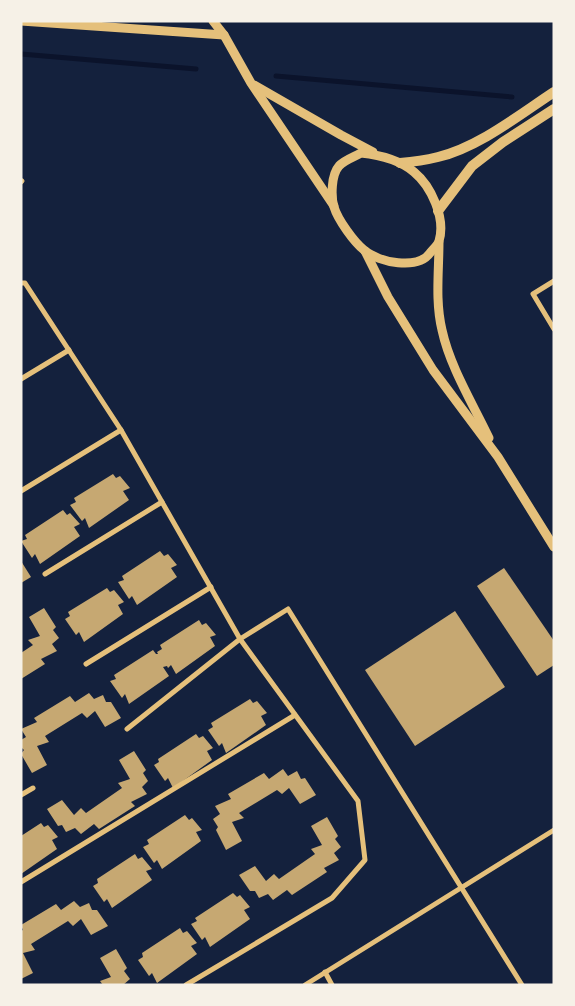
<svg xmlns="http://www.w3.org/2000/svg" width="575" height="1006" font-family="Mulish,sans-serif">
	<rect width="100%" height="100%" fill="#14213d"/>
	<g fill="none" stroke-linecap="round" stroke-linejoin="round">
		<g stroke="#0b132b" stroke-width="5">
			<polyline points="21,54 196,69"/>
			<polyline points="276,76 512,97"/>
		</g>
	</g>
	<g fill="#c6a872">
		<polygon points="113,474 116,478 120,476 130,488 123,491 129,500 89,528 85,518 82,521 70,505 76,502 74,498"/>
		<polygon points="63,510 67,515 70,513 80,524 74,527 80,536 40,564 35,554 32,558 21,541 27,539 25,535"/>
		<polygon points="160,551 164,556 168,554 177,565 171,568 177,577 137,605 132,596 129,599 118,582 124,580 122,576"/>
		<polygon points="21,561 31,577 21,583"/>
		<polygon points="504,568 554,641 554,665 537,676 477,586"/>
		<polygon points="107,588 110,592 114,590 124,602 118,605 123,614 84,642 79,632 76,635 65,619 70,616 68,612"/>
		<polygon points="44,608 56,627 53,630 59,638 52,644 57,651 41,659 45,664 21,679 21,653 33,645 28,640 40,636 29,617"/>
		<polygon points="455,611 505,687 415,746 365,670"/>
		<polygon points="199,620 202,625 206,623 216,635 210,637 215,646 176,674 171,665 168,668 167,666 163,667 169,676 129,704 125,694 122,698 110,681 116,679 114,675 153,650 156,654 158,654 157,652 162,649 160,645"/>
		<polygon points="89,693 94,699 103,695 106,702 111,702 121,718 105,727 95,711 87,718 82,713 45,736 49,742 37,746 47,765 32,773 21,754 24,750 21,747 21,740 26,737 21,729 37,722 34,718 70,696 75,702"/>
		<polygon points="250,699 253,703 257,701 267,713 261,716 266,725 226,753 222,743 219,746 208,730 213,727 211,723"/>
		<polygon points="196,734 199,738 203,736 213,748 207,751 212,760 173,788 168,778 165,781 154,765 159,762 158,759"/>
		<polygon points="134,751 146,770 143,773 148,781 142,787 147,794 131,802 135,806 99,829 94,824 81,834 75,828 66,832 62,825 58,826 47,809 62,800 74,815 81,808 86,813 122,788 118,783 130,779 119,760"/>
		<polygon points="283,769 288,776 297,771 301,779 305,778 316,795 300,804 289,788 282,794 277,790 239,813 244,818 232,822 242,841 226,850 216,830 218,827 213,819 220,814 215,806 231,799 228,794 264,773 269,779"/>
		<polygon points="185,815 189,820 192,818 202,830 196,832 201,841 162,869 157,860 154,863 143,847 149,844 147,840"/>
		<polygon points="327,817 338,836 335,839 341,847 334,853 339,860 324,868 327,872 292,895 287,890 273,900 268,894 259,898 255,891 250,891 239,875 255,866 266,881 274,874 279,879 315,854 311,849 322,845 311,826"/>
		<polygon points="41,823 44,827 48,825 58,837 52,840 57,849 21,874 21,836"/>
		<polygon points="135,854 138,859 142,857 152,869 146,871 152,880 112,908 107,899 104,902 93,886 98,883 97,879"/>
		<polygon points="233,893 237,897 240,895 250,907 244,910 250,919 210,947 205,937 202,940 191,924 197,921 195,918"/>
		<polygon points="74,901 80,907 89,903 92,910 97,910 108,926 91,935 81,919 73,926 68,921 31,944 35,950 23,953 33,973 21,979 21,931 23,930 21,925 56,904 61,910"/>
		<polygon points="180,928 183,933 187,931 197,943 191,946 197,954 157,983 152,973 149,976 138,960 143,957 142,953"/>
		<polygon points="116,949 127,968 124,971 130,979 123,985 103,985 100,981 111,977 100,958"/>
	</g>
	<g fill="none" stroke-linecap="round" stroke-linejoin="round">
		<g stroke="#e5c07b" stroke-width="5">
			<polyline points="21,182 22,181"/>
			<polyline points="554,281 533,294 554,329"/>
			<polyline points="21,283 25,283 121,430"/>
			<polyline points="21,379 69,350"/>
			<polyline points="21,491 121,430 240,639 358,801 365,860 332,898 186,985"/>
			<polyline points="45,574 162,502"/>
			<polyline points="86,664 211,587"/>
			<polyline points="127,729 240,639 288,609 522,985"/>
			<polyline points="21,795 33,788"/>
			<polyline points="21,882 295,715"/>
			<polyline points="325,972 332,985"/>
			<polyline points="305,985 554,830"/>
		</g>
		<g stroke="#e5c07b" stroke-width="9">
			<polyline points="21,21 224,35"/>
			<polyline points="213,21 224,35 251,83 334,206"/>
			<polyline points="254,85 341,135 373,152"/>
			<path d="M 361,153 C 380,155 400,160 414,172 C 431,186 446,218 439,241 C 438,245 433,249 430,253 C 418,270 379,263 364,250 C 354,242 338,220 334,207 C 331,197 331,175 339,166 C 344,160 354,157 361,153 Z"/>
			<path d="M 439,242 C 439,271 435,301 442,330 C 450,367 473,404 489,438"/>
			<polyline points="365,251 388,297 433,370 498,457 554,547"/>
		</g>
		<g stroke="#e5c07b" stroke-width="10">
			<path d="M 400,163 C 412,162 426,160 438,157 C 479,147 519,115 554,92"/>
			<polyline points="438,211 472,166 503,142 554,109"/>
		</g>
	</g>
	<rect width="575" height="1006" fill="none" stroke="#f6f1e7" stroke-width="45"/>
</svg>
